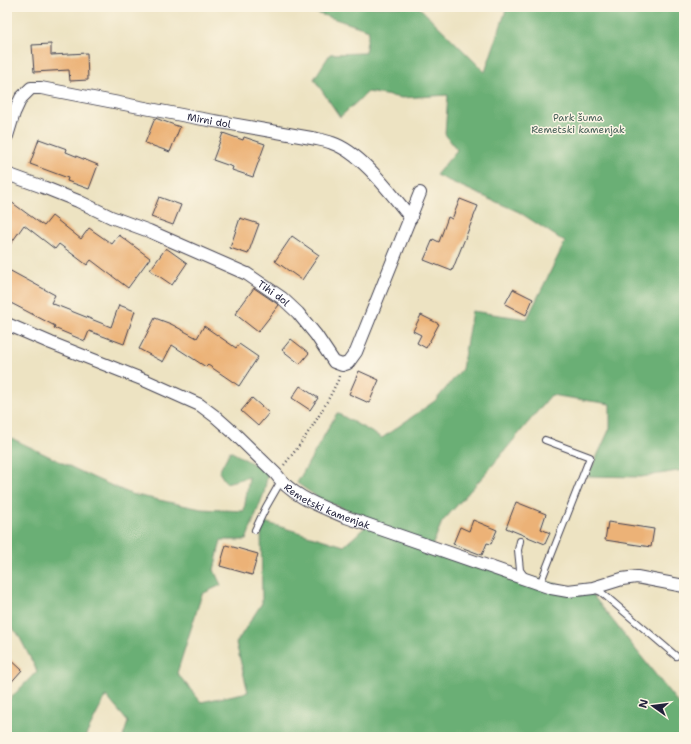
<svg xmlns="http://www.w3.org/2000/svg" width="691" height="744" font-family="'Shantell Sans',sans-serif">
	<rect width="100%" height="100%" fill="#fcf5e5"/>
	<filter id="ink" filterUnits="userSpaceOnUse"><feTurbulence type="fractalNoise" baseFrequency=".025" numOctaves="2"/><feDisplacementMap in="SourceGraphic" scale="8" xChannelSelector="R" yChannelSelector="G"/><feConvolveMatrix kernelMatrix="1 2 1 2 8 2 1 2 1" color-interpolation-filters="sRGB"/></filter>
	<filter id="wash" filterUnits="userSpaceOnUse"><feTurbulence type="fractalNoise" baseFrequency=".012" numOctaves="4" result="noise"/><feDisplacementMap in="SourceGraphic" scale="16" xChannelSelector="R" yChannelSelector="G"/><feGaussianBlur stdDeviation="0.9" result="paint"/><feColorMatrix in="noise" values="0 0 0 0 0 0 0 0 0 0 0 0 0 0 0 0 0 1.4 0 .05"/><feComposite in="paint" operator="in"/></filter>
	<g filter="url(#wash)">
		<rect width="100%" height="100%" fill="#ede3c2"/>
		<polygon fill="#6aaf74" stroke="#466858" points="298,7 419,7 485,72 507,7 684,7 684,470 641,477 588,476 610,428 610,404 551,395 487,472 442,522 430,551 591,593 678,703 684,705 684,737 123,737 128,722 106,696 85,737 7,737 7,702 37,671 18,634 7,623 7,436 92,477 131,494 201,509 244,511 249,477 226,483 219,472 230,451 268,472 264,493 246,540 221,540 214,570 221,585 202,594 177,673 201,702 248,692 236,643 262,603 261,521 344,546 373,520 320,499 297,483 337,413 382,438 436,400 462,369 472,311 527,319 565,242 519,212 436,175 457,150 445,134 448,95 402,98 368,92 340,117 314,79 330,54 365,53 369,30"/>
		<g id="blocks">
			<g fill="#ecb277">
				<polygon points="51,44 51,55 87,53 88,80 70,81 69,70 34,72 32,45"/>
				<polygon points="155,118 180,127 170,152 145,143"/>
				<polygon points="223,133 243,140 244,137 265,144 253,177 232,170 233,167 213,160"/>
				<polygon points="39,139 67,149 66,152 98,165 89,189 67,181 68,178 30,164"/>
				<polygon points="159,197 181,205 173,225 151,217"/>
				<polygon points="7,199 44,226 52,216 81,239 89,228 112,244 119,235 150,258 128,288 91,260 87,265 59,244 55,249 24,225 7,249"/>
				<polygon points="460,199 478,206 452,271 424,260 433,239 439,242 448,217 452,219"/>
				<polygon points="240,218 259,224 248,254 230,248"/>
				<polygon points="292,236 319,255 302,280 275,261"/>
				<polygon points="166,248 187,263 172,285 150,270"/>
				<polygon points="7,269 55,295 51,303 111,327 119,305 135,311 124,344 89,331 85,341 54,328 55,326 7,301"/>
				<polygon points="254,288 279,305 258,332 235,314"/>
				<polygon points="513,289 533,299 526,315 505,304"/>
				<polygon points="421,315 439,324 426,348 417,343 421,335 413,331"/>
				<polygon points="155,318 171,324 197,338 204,326 236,348 239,344 258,357 239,386 208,365 206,367 172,345 163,362 139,349"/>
				<polygon points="291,339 309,353 300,364 282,350"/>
				<polygon points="359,371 379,380 369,403 349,394"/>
				<polygon points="300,386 318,398 310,410 292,398"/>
				<polygon points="252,398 269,413 258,426 241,411"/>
				<polygon points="516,502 546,514 541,529 550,533 545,544 506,528"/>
				<polygon points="473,520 497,530 491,544 487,543 482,555 453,544 460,527 469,531"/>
				<polygon points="608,522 654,529 651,547 605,540"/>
				<polygon points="226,545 258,554 252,575 220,566"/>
				<polygon points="7,656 22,670 7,687"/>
			</g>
		</g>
	</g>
	<g filter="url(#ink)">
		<use href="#blocks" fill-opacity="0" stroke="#403f4f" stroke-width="1"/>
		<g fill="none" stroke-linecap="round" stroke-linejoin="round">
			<defs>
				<g id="service">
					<polyline points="255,530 266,507 281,481"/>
					<polyline points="520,541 518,550 520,570 525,577"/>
					<polyline points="540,584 590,457 545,440"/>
					<polyline points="594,589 601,592 676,656"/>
				</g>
				<g id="minor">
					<path id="s1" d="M 7,136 L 14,113 L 21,98 L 31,88 L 41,88 L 197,118 L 317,139 C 322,140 327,141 332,143 C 362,153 391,194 411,218"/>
					<path id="s2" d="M 7,174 L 43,187 L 78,201 L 111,217 L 149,231 L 247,274 L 282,298 L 298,313 L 316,335 L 334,362 L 342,365 L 348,363 L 356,352 L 420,193"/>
					<path id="s3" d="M 7,324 L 51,343 L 144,380 L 200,405 L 216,417 L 234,433 L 276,474 C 291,496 320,506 343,516 L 551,588 L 568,591 L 593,588 L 622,579 L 637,577 L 684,586"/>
				</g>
			</defs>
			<use href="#service" stroke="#403f4f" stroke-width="8"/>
			<use href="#minor" stroke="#403f4f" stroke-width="14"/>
			<path stroke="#403f4f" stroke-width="2.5" stroke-dasharray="1 3" stroke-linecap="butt" d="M 284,465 C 306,438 324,410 338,380 L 339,376"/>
			<use href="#service" stroke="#fff" stroke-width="6"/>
			<use href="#minor" stroke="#fff" stroke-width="12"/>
		</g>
	</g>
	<g text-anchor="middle" stroke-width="3" stroke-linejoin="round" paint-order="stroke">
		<g font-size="10" fill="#445d56" stroke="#fcf5e5">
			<text x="578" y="121">Park šuma<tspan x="578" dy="12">Remetski kamenjak</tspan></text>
		</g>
		<g font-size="10" fill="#22223b" stroke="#fcf5e5">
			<text dy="4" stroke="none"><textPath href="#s1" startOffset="236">Mirni dol</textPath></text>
			<text dy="4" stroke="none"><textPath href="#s2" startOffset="293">Tihi dol</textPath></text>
			<text dy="4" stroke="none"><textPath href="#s3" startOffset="374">Remetski kamenjak</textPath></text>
		</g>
	</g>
	<rect width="691" height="744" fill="none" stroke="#fcf5e5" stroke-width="24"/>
	<g transform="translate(653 706) rotate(284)" stroke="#fcf5e5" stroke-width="3" paint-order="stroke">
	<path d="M0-3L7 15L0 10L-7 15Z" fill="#22223b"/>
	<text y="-6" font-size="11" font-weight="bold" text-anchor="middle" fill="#22223b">N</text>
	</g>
</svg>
